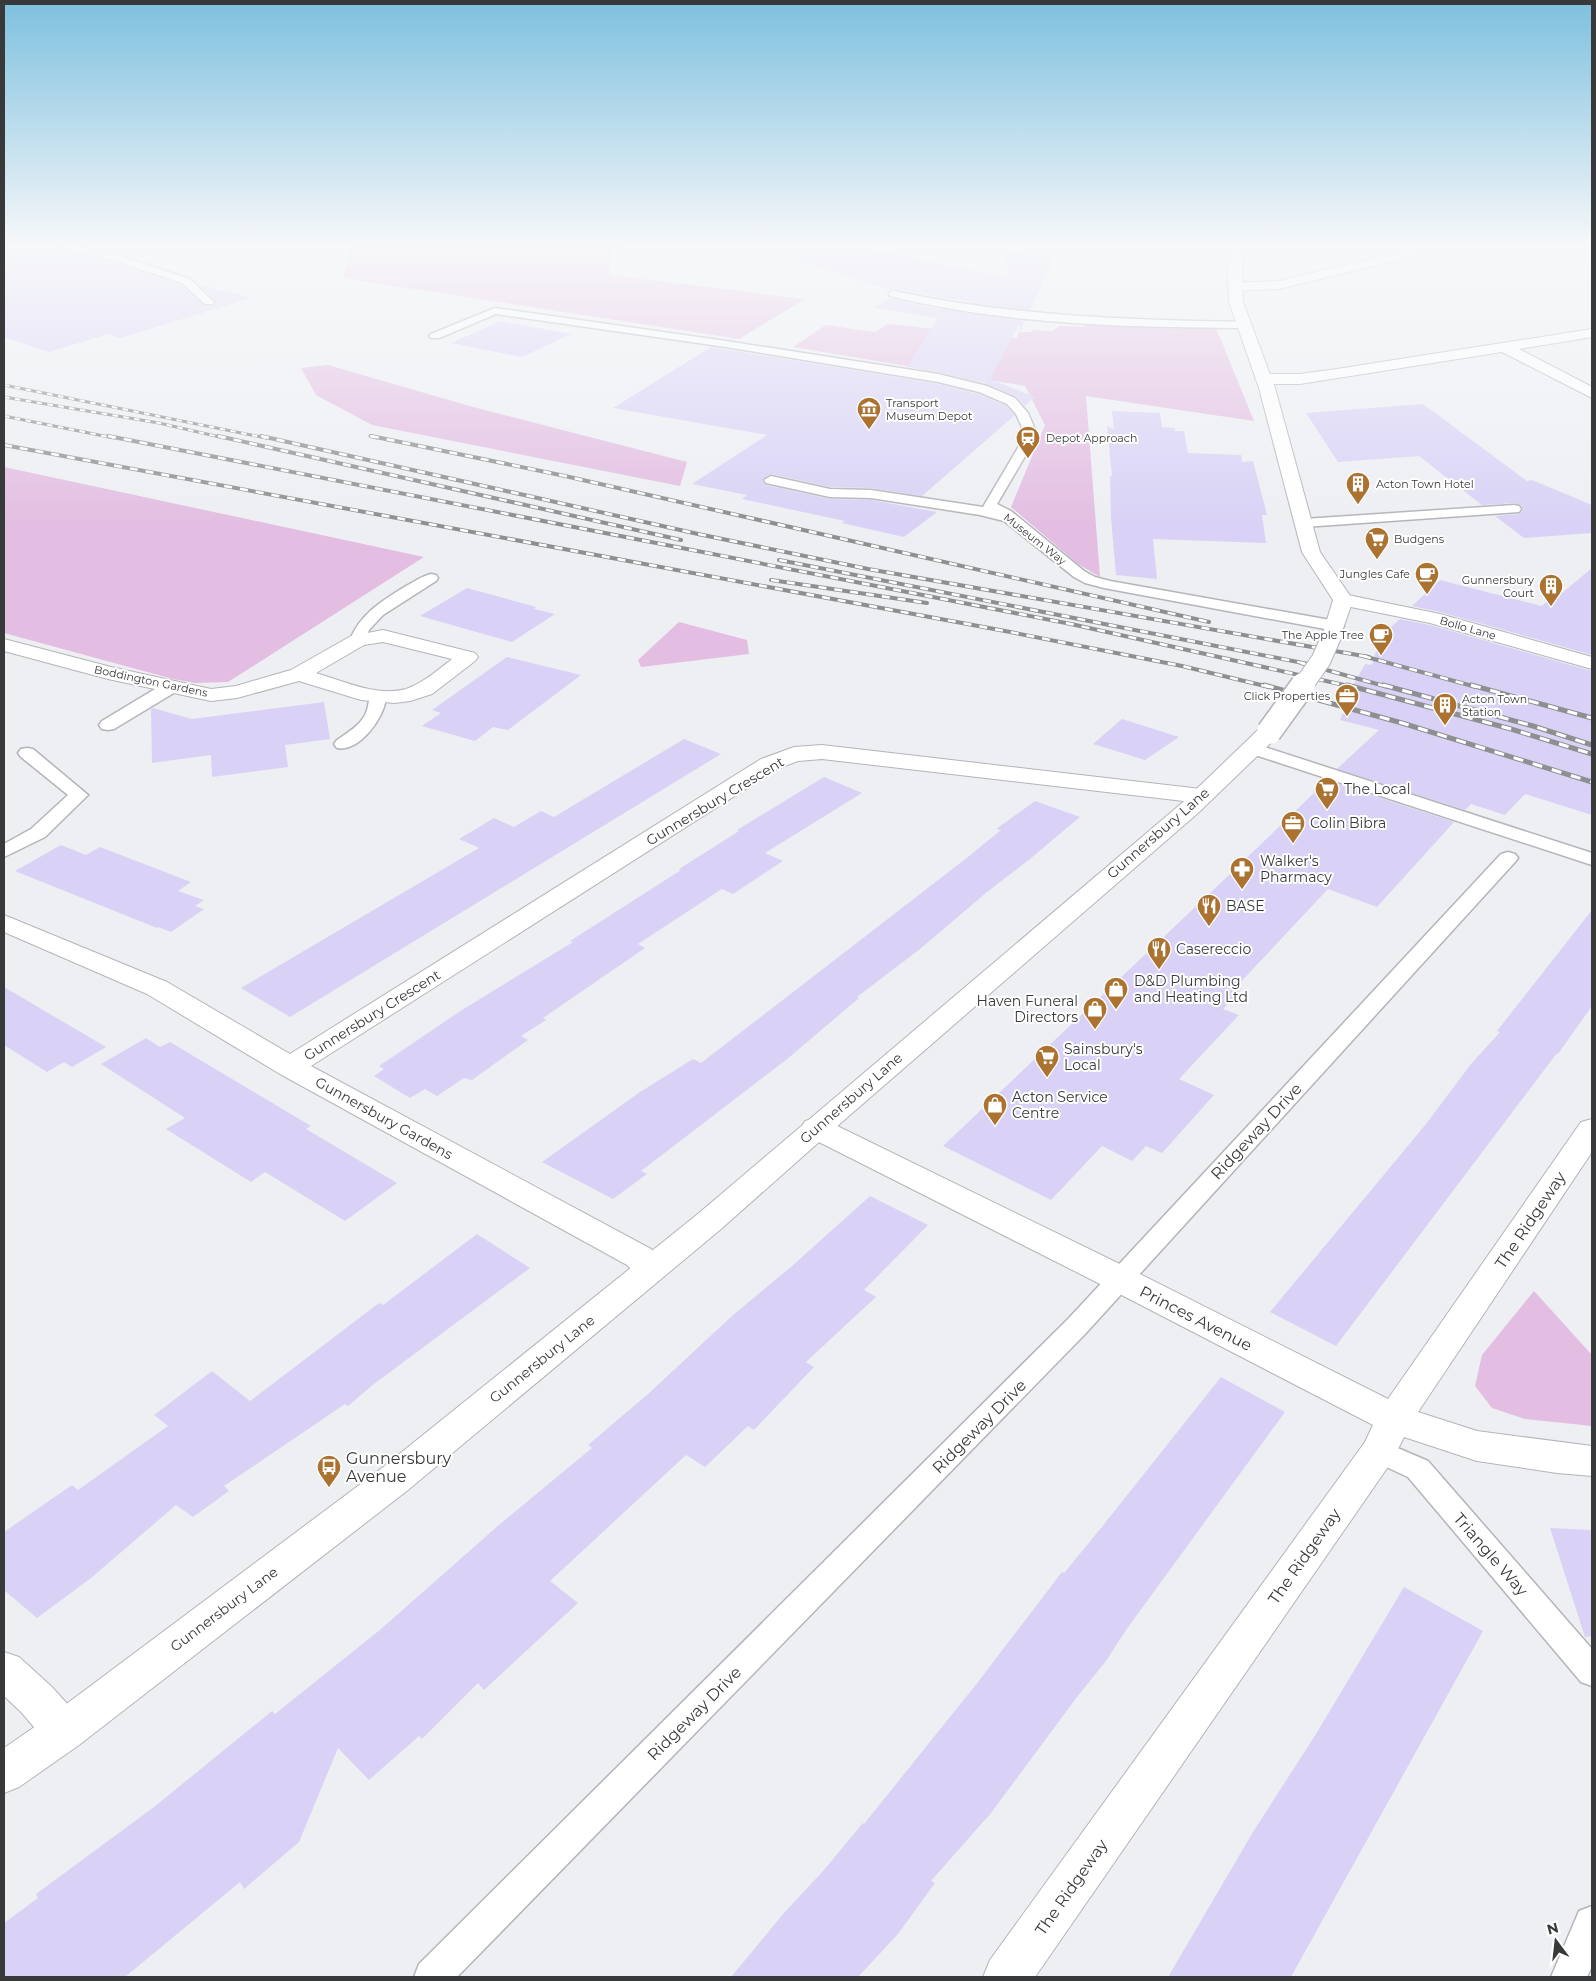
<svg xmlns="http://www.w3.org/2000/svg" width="1596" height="1981" font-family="Montserrat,sans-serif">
	<rect width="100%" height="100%" fill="#edeff3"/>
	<g fill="#e3bee2">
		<polygon points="351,246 627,246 627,249 610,249 609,275 805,299 739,339 343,278"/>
		<polygon points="1086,323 1216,328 1254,421 1086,396 1100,577 1078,564 1011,507 1045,425 1025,386 793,347 826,325 875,332 888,324 1017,338 1019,332 1032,332 1031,330 1052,331 1060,326 1084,327"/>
		<polygon points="328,365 473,407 687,462 680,486 372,425 316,395 301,368"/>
		<polygon points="4,467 424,557 228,682 195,683 173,679 4,633"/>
		<polygon points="679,622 747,640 749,654 641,667 638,660"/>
		<polygon points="1534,1291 1592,1355 1592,1426 1525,1419 1492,1408 1475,1386 1482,1355"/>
	</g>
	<g fill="#d9d2f6">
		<polygon points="4,246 61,247 65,250 117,264 181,285 205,306 213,306 216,302 198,284 251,298 120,338 108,334 49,352 4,337"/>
		<polygon points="774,246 857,246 1009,278 1003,251 1055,258 1030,310 981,304 894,289 889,290 773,252"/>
		<polygon points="889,298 933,308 1025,321 1020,331 1019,325 990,379 1035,397 1025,406 1016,396 987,384 938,372 907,367 938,318 874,308"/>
		<polygon points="500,321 571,334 522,357 451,343"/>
		<polygon points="711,347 938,384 978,394 1006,406 1015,415 922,496 871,488 830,487 771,474 762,480 766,485 830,499 871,500 937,512 904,537 842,523 845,521 742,499 747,495 692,484 767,435 613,408"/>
		<polygon points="1423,404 1527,481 1532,480 1592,505 1592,533 1524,538 1495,516 1519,514 1523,510 1521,505 1514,503 1482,505 1419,456 1338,462 1306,413"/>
		<polygon points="1112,411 1160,413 1162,427 1175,428 1175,431 1184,431 1188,453 1241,455 1242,462 1253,461 1267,515 1262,515 1266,543 1153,539 1157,579 1116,575 1111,518 1110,476 1112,476 1107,426 1114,429"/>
		<polygon points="1592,568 1592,655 1440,612 1412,606 1440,580 1542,606 1546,602 1550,603"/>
		<polygon points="467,588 536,607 534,609 555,614 512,642 420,616"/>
		<polygon points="1400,619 1430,625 1592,671 1592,815 1525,794 1505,815 1471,804 1465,810 1337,769 1379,730 1340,720 1344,710 1340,709 1365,664 1372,665 1380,637"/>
		<polygon points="507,657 581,675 508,730 493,727 475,741 422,726 441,713 432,710"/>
		<polygon points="324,702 330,739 285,745 288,767 212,777 211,755 152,763 151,709 153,708 192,719"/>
		<polygon points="1122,719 1179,737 1145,760 1093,744"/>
		<polygon points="684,739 721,754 290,1017 241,988 479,848 459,839 494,818 514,827 541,811 554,817"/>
		<polygon points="824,777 862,793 765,853 783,861 733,894 722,889 638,944 645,948 543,1018 546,1020 521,1036 528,1040 472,1080 464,1078 437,1096 425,1089 410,1098 374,1076 384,1069 379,1066 462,1010 573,942 570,941 681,870 679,869 739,831 737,830"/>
		<polygon points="1325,780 1454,822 1377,907 1328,889 1237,986 1242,988 1223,1009 1239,1015 1179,1079 1214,1095 1162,1153 1146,1146 1132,1161 1102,1146 1051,1200 943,1146 1229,875 1315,792 1313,791"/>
		<polygon points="1035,801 1080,817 1030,859 987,892 920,949 857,997 859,998 786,1060 641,1171 647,1174 613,1199 542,1162 640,1092 693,1059 701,1063 968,857 1001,830 996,829"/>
		<polygon points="61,845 86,855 100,847 191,882 178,891 204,900 195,906 204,909 171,932 158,927 157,928 15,871"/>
		<polygon points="1592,910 1592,1006 1558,1054 1557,1053 1336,1346 1270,1312 1426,1124 1471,1064 1500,1032 1497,1031"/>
		<polygon points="4,987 106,1047 72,1067 64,1062 47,1072 4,1045"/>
		<polygon points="146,1038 160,1047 170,1042 311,1126 306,1129 397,1183 345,1221 265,1172 251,1182 166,1129 185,1118 101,1064"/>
		<polygon points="870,1196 928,1225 864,1290 876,1297 806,1362 814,1367 754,1430 748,1426 705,1467 686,1455 550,1581 578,1603 484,1690 478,1683 422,1739 419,1736 369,1780 338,1748 299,1842 244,1889 240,1882 125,1977 4,1977 4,1923 38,1898 36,1894 154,1807 272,1711 275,1714 381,1629 500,1524 592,1448 588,1445 648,1394 732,1316 792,1266"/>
		<polygon points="477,1234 530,1268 374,1384 348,1406 345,1404 224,1486 229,1491 193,1517 176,1505 91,1578 37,1618 4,1590 4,1532 72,1485 78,1490 168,1426 154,1415 212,1371 250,1401 379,1303 383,1305"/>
		<polygon points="1221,1377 1285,1412 1126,1630 1106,1661 1077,1697 991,1813 931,1881 935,1883 898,1934 858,1977 731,1977 784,1913 823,1871 863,1823 864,1824 978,1682 1062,1572 1064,1573 1101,1528"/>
		<polygon points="1550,1528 1592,1530 1592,1636 1585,1637"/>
		<polygon points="1404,1587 1483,1631 1291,1977 1168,1977 1253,1832 1316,1734"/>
	</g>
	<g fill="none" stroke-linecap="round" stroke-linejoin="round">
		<defs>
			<g id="lane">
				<polygon points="63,246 78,246 126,258 190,279 214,302 213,304 205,304 182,283 118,262 65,248"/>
				<path d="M 894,291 C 1010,316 1126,320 1244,322 L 1249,325 L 1244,328 C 1126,327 1006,325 890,296 L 889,294 L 890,292 Z"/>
				<polygon points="495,308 726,341 938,374 987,386 1015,398 1028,413 1034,427 1034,441 997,504 1011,511 1084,571 1095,577 1110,581 1336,621 1342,623 1344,626 1342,629 1336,631 1104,588 1085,583 1074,577 1004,521 980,515 871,498 830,497 766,483 764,480 771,476 830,489 871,490 983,507 1022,441 1022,427 1016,414 1007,404 979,392 938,382 726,347 496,314 439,338 431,338 429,336 431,334"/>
				<polygon points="1514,505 1519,506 1521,509 1519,512 1304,527 1297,523 1304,519"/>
				<path d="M 431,574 L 436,575 L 438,578 L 436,581 L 383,615 L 369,630 L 364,643 L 352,643 L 350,640 C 360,614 383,600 406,586 C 414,582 422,576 431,574 Z"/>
				<polygon points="171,682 177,683 179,687 177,691 114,729 108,730 102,729 99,725 102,721 165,683"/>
				<path d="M 378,692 L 384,693 L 386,697 C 385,717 359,753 337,748 L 334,744 L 337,740 C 347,733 361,725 366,713 C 369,706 368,699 372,693 Z"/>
				<polygon points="1252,743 1592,853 1592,865 1246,752 1243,748 1246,744"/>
				<polygon points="27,748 33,749 88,795 45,837 4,857 4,844 31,829 68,795 21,757 18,753 21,749"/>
				<polygon points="1508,852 1515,854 1518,858 1515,862 1086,1333 457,1977 414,1977 419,1964 1068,1319 1501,854"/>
				<polygon points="1379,1440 1428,1461 1592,1649 1592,1686 1581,1682 1408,1477 1369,1459 1365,1451 1369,1443"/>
				<polygon points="1592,1906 1592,1966 1587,1977 1551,1977 1579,1911"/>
			</g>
			<g id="street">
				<polygon points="1424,246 1444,246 1442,249 1279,289 1234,291 1227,287 1234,283 1279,281"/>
				<polygon points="1592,329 1592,337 1519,349 1592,387 1592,398 1502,352 1300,384 1263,384 1258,382 1255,379 1258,376 1263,374 1300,374 1337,369"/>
				<path d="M 383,630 L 475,653 L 478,657 L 475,661 L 432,694 L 410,701 L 395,703 L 361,700 L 299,681 L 237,698 L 211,701 L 108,679 L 4,651 L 4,639 L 111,667 L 211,689 L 236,686 L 270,676 L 291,670 L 351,636 ZM 383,642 L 452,659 C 438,670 423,683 406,689 C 377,697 343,681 316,673 L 364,645 Z"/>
				<path d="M 822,745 L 1201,789 L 1209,791 L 1213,796 L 1209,801 L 1201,803 L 822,759 L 798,761 L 777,769 L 311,1066 L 651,1249 L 663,1261 L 668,1269 L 663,1277 C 644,1283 640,1278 627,1265 L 280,1074 L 147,994 L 4,932 L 4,915 L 167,982 L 290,1054 L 761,759 L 794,747 Z"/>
				<polygon points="816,1118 827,1121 1132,1270 1388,1399 1581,1122 1592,1119 1592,1152 1418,1412 1477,1431 1592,1446 1592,1476 1557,1473 1477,1461 1404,1437 1392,1461 1035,1977 983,1977 990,1960 1365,1442 1373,1425 1108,1288 805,1135 801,1128 805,1121"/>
				<polygon points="4,1652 19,1657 52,1687 79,1717 85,1731 79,1745 64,1751 49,1745 22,1713 4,1696"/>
			</g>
			<polygon id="secondary" points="1343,594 1440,614 1592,657 1592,669 1430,623 1336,604 1333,600 1336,596"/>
			<g id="primary">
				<polygon points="1233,246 1245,246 1242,270 1243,302 1275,388 1320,552 1353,600 1340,637 1333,639 1326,637 1323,633 1333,600 1302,552 1259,388 1229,302 1228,270"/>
				<polygon points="1269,725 1277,727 1280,732 1277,737 1198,813 827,1135 721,1229 408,1490 79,1745 19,1787 4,1793 4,1748 49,1717 382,1468 699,1213 1182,803 1261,727"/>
			</g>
		</defs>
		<use href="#lane" stroke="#b3b5b9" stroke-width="3"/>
		<use href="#street" stroke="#b3b5b9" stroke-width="2"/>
		<use href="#secondary" stroke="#b3b5b9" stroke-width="2"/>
		<use href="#primary" stroke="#b3b5b9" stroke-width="2"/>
		<use href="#lane" fill="#fff" fill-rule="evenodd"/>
		<use href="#street" fill="#fff" fill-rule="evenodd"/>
		<use href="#secondary" fill="#fff" fill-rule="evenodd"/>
		<use href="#primary" fill="#fff" fill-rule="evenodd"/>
		<defs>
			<g id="rail-far2">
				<polyline points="4,385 266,438"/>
				<polyline points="4,397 159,423 224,438"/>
				<polyline points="4,416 114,438"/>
				<polyline points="370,436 377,438"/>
			</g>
			<g id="rail-far1">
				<polyline points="108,436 1071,624 1353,687"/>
				<polyline points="218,436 681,540"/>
				<polyline points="261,436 698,534 868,569 1369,657"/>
				<polyline points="371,436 565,476 1209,622"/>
				<polyline points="4,445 1005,631 1182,666 1269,687"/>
				<polyline points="779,560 1308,664"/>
				<polyline points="771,580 927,603"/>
				<polyline points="1363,656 1476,687"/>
				<polyline points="1301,663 1388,687"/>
			</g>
			<g id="rail">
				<polyline points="1264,685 1402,723 1592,782"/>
				<polyline points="1347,685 1511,729 1592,754"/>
				<polyline points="1383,685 1533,726 1592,745"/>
				<polyline points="1471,685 1592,718"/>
			</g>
		</defs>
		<use href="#rail-far2" stroke="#8d8f91" stroke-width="3"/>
		<use href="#rail-far1" stroke="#8d8f91" stroke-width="4"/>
		<use href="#rail" stroke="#8d8f91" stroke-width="5"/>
		<use href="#rail-far2" stroke="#fff" stroke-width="2" stroke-dasharray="5.5" stroke-linecap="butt"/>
		<use href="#rail-far1" stroke="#fff" stroke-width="2.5" stroke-dasharray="8" stroke-linecap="butt"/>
		<use href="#rail" stroke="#fff" stroke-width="3" stroke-dasharray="10" stroke-linecap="butt"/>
		<defs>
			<polyline id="primary-bridge-far1" points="1302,687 1321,660 1333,633"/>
			<polyline id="primary-bridge" points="1269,732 1303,685"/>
		</defs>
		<use href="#primary-bridge-far1" stroke="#b3b5b9" stroke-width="21" stroke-linecap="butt"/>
		<use href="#primary-bridge" stroke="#b3b5b9" stroke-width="27" stroke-linecap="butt"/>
		<use href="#primary-bridge-far1" stroke="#fff" stroke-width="19"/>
		<use href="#primary-bridge" stroke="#fff" stroke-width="24"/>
	</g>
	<linearGradient id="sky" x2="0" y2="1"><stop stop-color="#7dc0de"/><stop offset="0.47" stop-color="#f7f8fa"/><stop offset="1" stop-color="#f7f8fa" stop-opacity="0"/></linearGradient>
	<rect width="1596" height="523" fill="url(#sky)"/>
	<defs>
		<symbol id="museum-pin" viewBox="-11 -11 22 30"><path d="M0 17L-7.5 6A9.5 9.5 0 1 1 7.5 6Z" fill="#ab7230" stroke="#fff"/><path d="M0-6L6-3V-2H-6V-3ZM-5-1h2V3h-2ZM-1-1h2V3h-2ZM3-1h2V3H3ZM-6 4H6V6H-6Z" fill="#fff"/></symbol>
		<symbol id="station-pin" viewBox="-11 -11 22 30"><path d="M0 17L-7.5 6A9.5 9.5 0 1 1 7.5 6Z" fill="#ab7230" stroke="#fff"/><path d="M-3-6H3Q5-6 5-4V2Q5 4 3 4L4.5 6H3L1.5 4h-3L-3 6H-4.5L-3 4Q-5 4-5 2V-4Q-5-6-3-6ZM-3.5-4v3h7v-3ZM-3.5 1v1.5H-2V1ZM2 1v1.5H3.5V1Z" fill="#fff"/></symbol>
		<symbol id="building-pin" viewBox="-11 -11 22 30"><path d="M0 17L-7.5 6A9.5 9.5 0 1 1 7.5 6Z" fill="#ab7230" stroke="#fff"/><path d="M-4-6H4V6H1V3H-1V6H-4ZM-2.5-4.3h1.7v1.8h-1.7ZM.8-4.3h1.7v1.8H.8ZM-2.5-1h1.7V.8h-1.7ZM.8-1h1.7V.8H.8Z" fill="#fff"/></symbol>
		<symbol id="supermarket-pin" viewBox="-11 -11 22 30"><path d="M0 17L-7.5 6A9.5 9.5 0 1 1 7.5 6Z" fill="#ab7230" stroke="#fff"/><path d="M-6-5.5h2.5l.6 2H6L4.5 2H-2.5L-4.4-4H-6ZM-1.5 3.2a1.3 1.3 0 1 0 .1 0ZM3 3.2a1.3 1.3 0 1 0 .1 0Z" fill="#fff"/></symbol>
		<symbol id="cafe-pin" viewBox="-11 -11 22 30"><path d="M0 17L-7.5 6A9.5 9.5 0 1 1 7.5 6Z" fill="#ab7230" stroke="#fff"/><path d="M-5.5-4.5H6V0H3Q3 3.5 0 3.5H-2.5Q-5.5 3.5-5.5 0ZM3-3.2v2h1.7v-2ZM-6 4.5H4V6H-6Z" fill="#fff"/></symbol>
		<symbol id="office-pin" viewBox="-11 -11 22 30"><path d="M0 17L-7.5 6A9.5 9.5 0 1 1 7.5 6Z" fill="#ab7230" stroke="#fff"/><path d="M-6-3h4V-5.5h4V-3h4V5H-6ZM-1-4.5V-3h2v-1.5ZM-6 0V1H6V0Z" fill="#fff"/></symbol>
		<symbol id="pharmacy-pin" viewBox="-11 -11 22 30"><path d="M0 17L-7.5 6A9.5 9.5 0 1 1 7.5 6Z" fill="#ab7230" stroke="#fff"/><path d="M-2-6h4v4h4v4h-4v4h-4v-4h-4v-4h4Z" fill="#fff"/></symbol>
		<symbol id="restaurant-pin" viewBox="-11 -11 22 30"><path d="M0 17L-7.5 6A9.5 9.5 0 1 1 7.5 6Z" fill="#ab7230" stroke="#fff"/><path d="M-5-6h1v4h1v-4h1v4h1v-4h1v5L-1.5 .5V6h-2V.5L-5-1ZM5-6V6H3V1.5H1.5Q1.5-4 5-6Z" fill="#fff"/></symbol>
		<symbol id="shop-pin" viewBox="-11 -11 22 30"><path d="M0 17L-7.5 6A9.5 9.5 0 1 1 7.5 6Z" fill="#ab7230" stroke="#fff"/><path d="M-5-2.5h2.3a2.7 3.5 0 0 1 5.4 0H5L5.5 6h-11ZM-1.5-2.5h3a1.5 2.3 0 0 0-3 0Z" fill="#fff"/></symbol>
		<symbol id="bus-pin" viewBox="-11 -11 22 30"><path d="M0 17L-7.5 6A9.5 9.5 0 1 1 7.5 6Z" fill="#ab7230" stroke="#fff"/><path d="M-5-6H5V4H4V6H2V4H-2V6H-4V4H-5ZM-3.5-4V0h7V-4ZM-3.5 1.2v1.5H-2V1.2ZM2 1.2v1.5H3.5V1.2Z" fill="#fff"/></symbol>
	</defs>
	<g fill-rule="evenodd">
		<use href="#museum-pin" x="855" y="395" width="28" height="38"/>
		<use href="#station-pin" x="1014" y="424" width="28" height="38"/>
		<use href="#building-pin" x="1344" y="470" width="28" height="38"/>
		<use href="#supermarket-pin" x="1363" y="525" width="28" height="38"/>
		<use href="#cafe-pin" x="1413" y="560" width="28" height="38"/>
		<use href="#building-pin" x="1537" y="572" width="28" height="38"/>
		<use href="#cafe-pin" x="1367" y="621" width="28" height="38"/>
		<use href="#office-pin" x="1333" y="682" width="28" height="38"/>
		<use href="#building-pin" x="1431" y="691" width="28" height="38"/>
		<use href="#supermarket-pin" x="1313" y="775" width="28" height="38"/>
		<use href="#office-pin" x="1279" y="809" width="28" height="38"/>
		<use href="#pharmacy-pin" x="1228" y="855" width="28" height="38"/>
		<use href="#restaurant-pin" x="1195" y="892" width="28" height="38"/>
		<use href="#restaurant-pin" x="1145" y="935" width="28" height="38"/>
		<use href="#shop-pin" x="1102" y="975" width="28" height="38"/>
		<use href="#shop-pin" x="1081" y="995" width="28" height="38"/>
		<use href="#supermarket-pin" x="1033" y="1043" width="28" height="38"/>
		<use href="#shop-pin" x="981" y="1091" width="28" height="38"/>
		<use href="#bus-pin" x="315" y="1453" width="28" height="38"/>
	</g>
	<g text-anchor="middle" stroke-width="4" stroke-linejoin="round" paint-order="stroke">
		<g font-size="11" fill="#38393a" stroke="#fff" text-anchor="start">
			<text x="886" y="407">Transport<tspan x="886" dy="13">Museum Depot</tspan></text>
			<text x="1046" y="442">Depot Approach</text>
			<text x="1376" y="488">Acton Town Hotel</text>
			<text x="1394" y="543">Budgens</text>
			<text x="1410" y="578" text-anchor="end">Jungles Cafe</text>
			<text x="1534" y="584" text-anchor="end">Gunnersbury<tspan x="1534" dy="13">Court</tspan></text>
			<text x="1364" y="639" text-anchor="end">The Apple Tree</text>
			<text x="1330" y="700" text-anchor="end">Click Properties</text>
			<text x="1462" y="703">Acton Town<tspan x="1462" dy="13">Station</tspan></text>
		</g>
		<g font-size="11" fill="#38393a" stroke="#fff">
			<text transform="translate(1035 539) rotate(38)" y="4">Museum Way</text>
			<text transform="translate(1468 628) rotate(16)" y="4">Bollo Lane</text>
			<text transform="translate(151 681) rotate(12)" y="4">Boddington Gardens</text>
		</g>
		<g font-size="14" fill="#38393a" stroke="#fff" text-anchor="start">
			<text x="1344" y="794">The Local</text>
			<text x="1310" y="828">Colin Bibra</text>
			<text x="1260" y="866">Walker's<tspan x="1260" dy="16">Pharmacy</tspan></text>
			<text x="1226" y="911">BASE</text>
			<text x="1176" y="954">Casereccio</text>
			<text x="1134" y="986">D&amp;D Plumbing<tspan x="1134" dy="16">and Heating Ltd</tspan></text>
			<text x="1078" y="1006" text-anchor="end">Haven Funeral<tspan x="1078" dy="16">Directors</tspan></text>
			<text x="1064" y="1054">Sainsbury's<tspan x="1064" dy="16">Local</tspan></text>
			<text x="1012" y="1102">Acton Service<tspan x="1012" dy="16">Centre</tspan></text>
		</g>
		<g font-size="14" fill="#38393a" stroke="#fff">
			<text transform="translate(715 801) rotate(-31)" y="5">Gunnersbury Crescent</text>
			<text transform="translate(1158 833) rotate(-41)" y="5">Gunnersbury Lane</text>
			<text transform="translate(372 1015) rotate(-32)" y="5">Gunnersbury Crescent</text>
			<text transform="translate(851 1098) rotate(-41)" y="5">Gunnersbury Lane</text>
			<text transform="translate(384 1118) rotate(29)" y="5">Gunnersbury Gardens</text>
			<text transform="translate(542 1359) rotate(-39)" y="5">Gunnersbury Lane</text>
			<text transform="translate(224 1609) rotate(-37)" y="5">Gunnersbury Lane</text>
		</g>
		<g font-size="16" fill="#38393a" stroke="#fff">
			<text transform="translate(1256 1131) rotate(-47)" y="6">Ridgeway Drive</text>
			<text transform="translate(1530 1220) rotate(-56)" y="6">The Ridgeway</text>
			<text transform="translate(1196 1318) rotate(27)" y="6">Princes Avenue</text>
			<text transform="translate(979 1426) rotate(-45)" y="6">Ridgeway Drive</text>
			<text transform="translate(1491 1554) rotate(49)" y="6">Triangle Way</text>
			<text transform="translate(1304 1556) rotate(-55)" y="6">The Ridgeway</text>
			<text transform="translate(694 1713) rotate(-45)" y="6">Ridgeway Drive</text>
			<text transform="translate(1071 1887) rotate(-55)" y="6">The Ridgeway</text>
		</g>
		<g font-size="16" fill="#38393a" stroke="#fff" text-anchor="start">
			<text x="346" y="1464">Gunnersbury<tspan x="346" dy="18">Avenue</tspan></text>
		</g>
	</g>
	<rect width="1596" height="1981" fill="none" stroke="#38393a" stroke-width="10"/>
	<g transform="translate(1556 1941) rotate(345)" stroke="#ffffff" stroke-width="4" paint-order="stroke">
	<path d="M0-4L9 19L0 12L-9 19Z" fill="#38393a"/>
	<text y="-8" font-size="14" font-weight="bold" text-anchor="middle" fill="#38393a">N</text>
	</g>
</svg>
